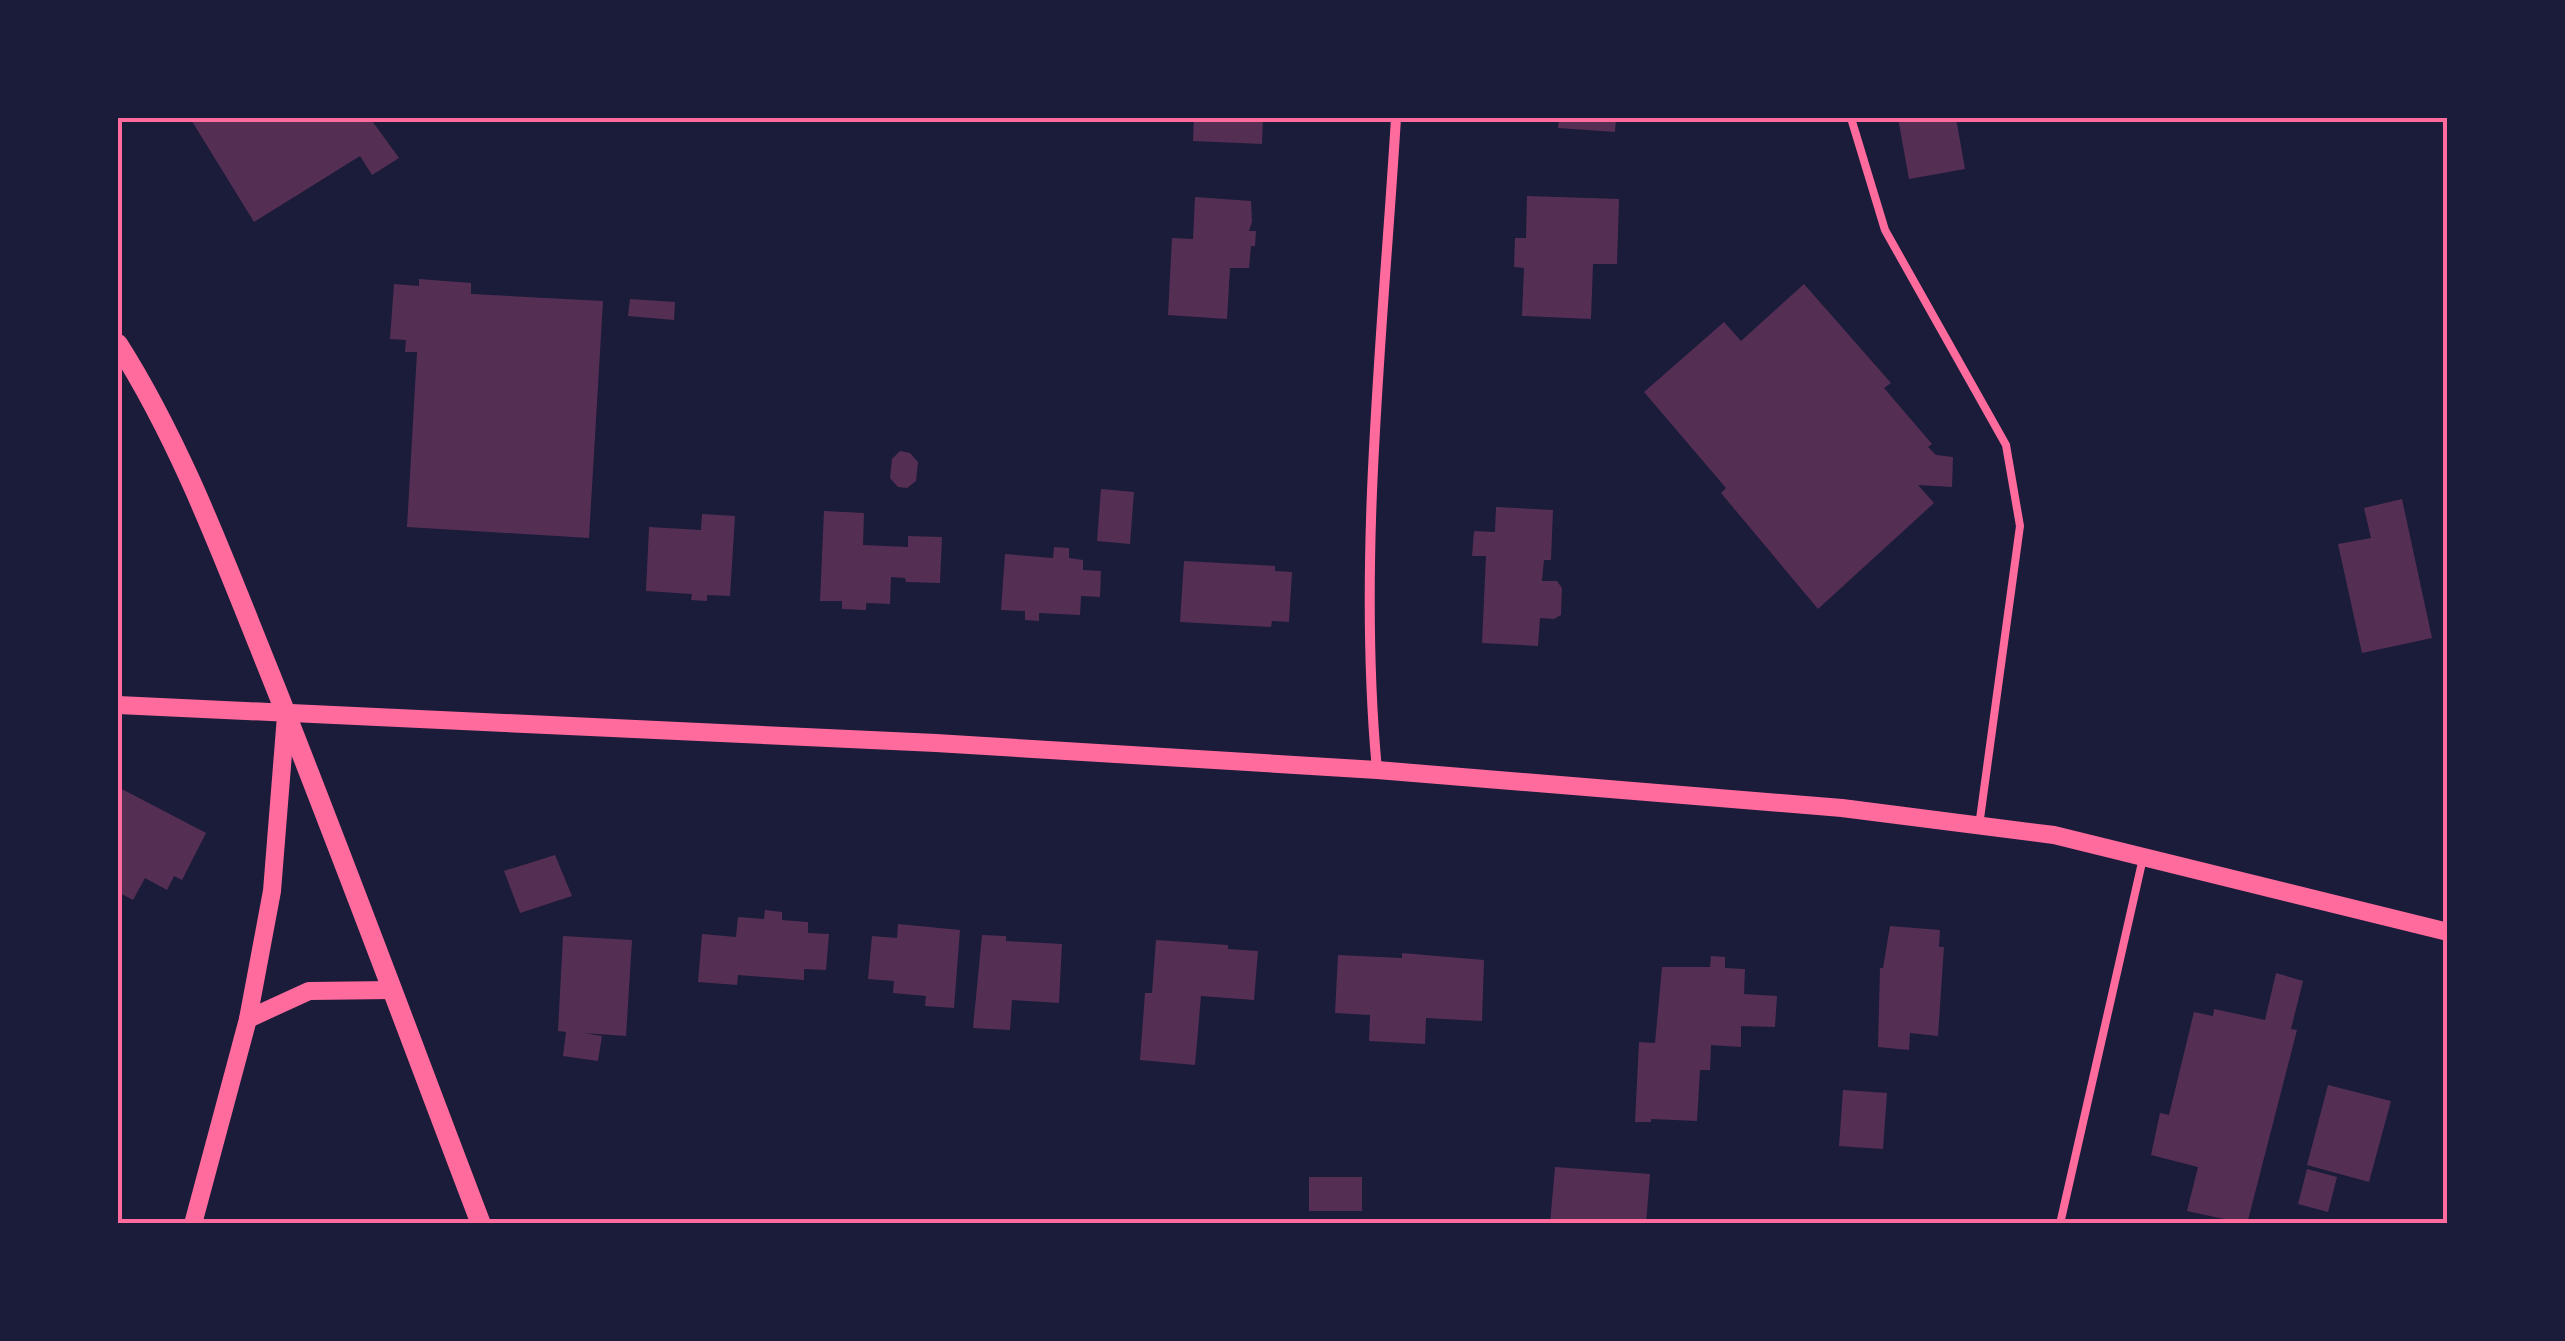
<svg xmlns="http://www.w3.org/2000/svg" width="2565" height="1341" font-family="'PT Serif',serif">
	<rect width="100%" height="100%" fill="#1b1b3a"/>
	<g fill="#542f53">
		<polygon points="190,118 370,118 399,158 372,175 360,156 254,222"/>
		<polygon points="1194,118 1263,118 1262,144 1193,141"/>
		<polygon points="1559,118 1616,118 1615,132 1558,128"/>
		<polygon points="1898,118 1956,118 1965,169 1909,179"/>
		<polygon points="1527,196 1619,199 1617,264 1593,264 1591,319 1522,316 1524,268 1514,267 1515,238 1526,238"/>
		<polygon points="1195,197 1251,201 1252,222 1249,231 1256,231 1255,246 1251,246 1249,268 1230,268 1227,319 1168,315 1172,238 1193,239"/>
		<polygon points="419,279 471,283 471,294 603,301 589,538 407,527 417,352 405,352 406,340 390,339 394,284 419,286"/>
		<polygon points="1804,284 1891,383 1884,388 1932,444 1928,447 1936,455 1953,457 1952,487 1918,485 1934,503 1818,609 1721,493 1726,488 1644,392 1724,322 1741,341"/>
		<polygon points="630,299 675,302 674,320 628,316"/>
		<polygon points="900,451 910,453 918,462 916,481 907,488 898,487 890,478 892,459"/>
		<polygon points="1101,489 1134,492 1130,544 1097,541"/>
		<polygon points="2402,499 2432,638 2362,653 2338,544 2371,538 2364,508"/>
		<polygon points="1496,507 1553,510 1551,560 1544,560 1542,581 1557,581 1562,588 1561,615 1554,619 1540,618 1538,646 1482,643 1486,556 1472,556 1474,531 1495,532"/>
		<polygon points="824,511 864,513 863,545 908,547 908,536 942,537 940,583 906,582 905,578 891,577 890,604 866,603 866,610 842,609 842,601 820,601"/>
		<polygon points="702,514 735,516 730,596 707,595 707,601 691,600 692,594 646,591 649,527 701,530"/>
		<polygon points="1054,547 1069,548 1069,558 1083,560 1083,570 1101,571 1100,597 1081,596 1080,615 1039,613 1039,621 1025,620 1025,611 1001,610 1005,554 1053,558"/>
		<polygon points="1184,561 1275,566 1275,571 1292,572 1289,622 1272,621 1271,627 1180,622"/>
		<polygon points="118,787 206,833 182,880 174,876 167,890 145,878 133,900 118,892"/>
		<polygon points="555,855 572,896 520,913 504,871"/>
		<polygon points="765,910 782,912 782,920 808,922 808,933 829,934 826,970 804,969 804,980 738,975 737,985 698,982 702,934 736,937 738,917 764,919"/>
		<polygon points="898,924 960,930 954,1008 925,1006 926,996 893,993 894,981 868,979 872,936 897,938"/>
		<polygon points="1890,926 1940,930 1939,947 1944,947 1938,1036 1910,1033 1909,1050 1878,1047 1880,968 1883,968"/>
		<polygon points="982,935 1006,936 1006,941 1062,944 1059,1003 1012,1000 1010,1030 973,1028"/>
		<polygon points="563,936 632,940 626,1036 584,1033 602,1036 598,1061 563,1056 566,1032 558,1031"/>
		<polygon points="1156,940 1228,945 1228,949 1258,951 1254,1000 1201,996 1195,1065 1140,1060 1145,993 1152,993"/>
		<polygon points="1402,953 1484,960 1482,1021 1426,1018 1425,1044 1369,1041 1370,1015 1335,1013 1338,955 1402,958"/>
		<polygon points="1711,956 1725,957 1725,968 1745,969 1744,994 1777,996 1775,1027 1741,1026 1741,1047 1711,1045 1710,1070 1700,1070 1697,1121 1651,1119 1651,1122 1635,1122 1639,1042 1655,1043 1662,967 1710,967"/>
		<polygon points="2276,973 2303,981 2291,1029 2297,1030 2247,1224 2187,1211 2198,1167 2151,1155 2160,1113 2169,1115 2194,1012 2213,1016 2214,1009 2265,1020"/>
		<polygon points="2328,1085 2391,1101 2369,1182 2307,1165"/>
		<polygon points="1843,1090 1887,1093 1883,1149 1839,1146"/>
		<polygon points="1555,1167 1650,1174 1646,1224 1550,1224"/>
		<polygon points="2307,1169 2337,1177 2328,1212 2298,1204"/>
		<rect x="1309" y="1177" width="53" height="34"/>
	</g>
	<g fill="none" stroke-linecap="round" stroke-linejoin="round">
		<g stroke="#ff6b9d" stroke-width="8">
			<polyline points="1851,118 1885,230 2006,445 2020,526 1979,826"/>
			<polyline points="2060,1224 2143,858"/>
		</g>
		<path stroke="#ff6b9d" stroke-width="10" d="M 1377,770 C 1357,557 1383,331 1396,118"/>
		<g stroke="#ff6b9d" stroke-width="18">
			<polyline points="118,705 936,743 1377,770 1842,808 2054,835 2448,932"/>
			<polyline points="248,1019 309,991 392,990"/>
			<polyline points="193,1224 248,1019 272,891 286,716"/>
		</g>
		<path stroke="#ff6b9d" stroke-width="20" d="M 118,344 C 181,443 223,557 267,666 C 341,851 410,1038 481,1224"/>
	</g>
	<rect width="2565" height="1341" fill="none" stroke="#1b1b3a" stroke-width="240"/>
	<rect x="120" y="120" width="2325" height="1101" fill="none" stroke="#ff6b9d" stroke-width="4"/>
</svg>
